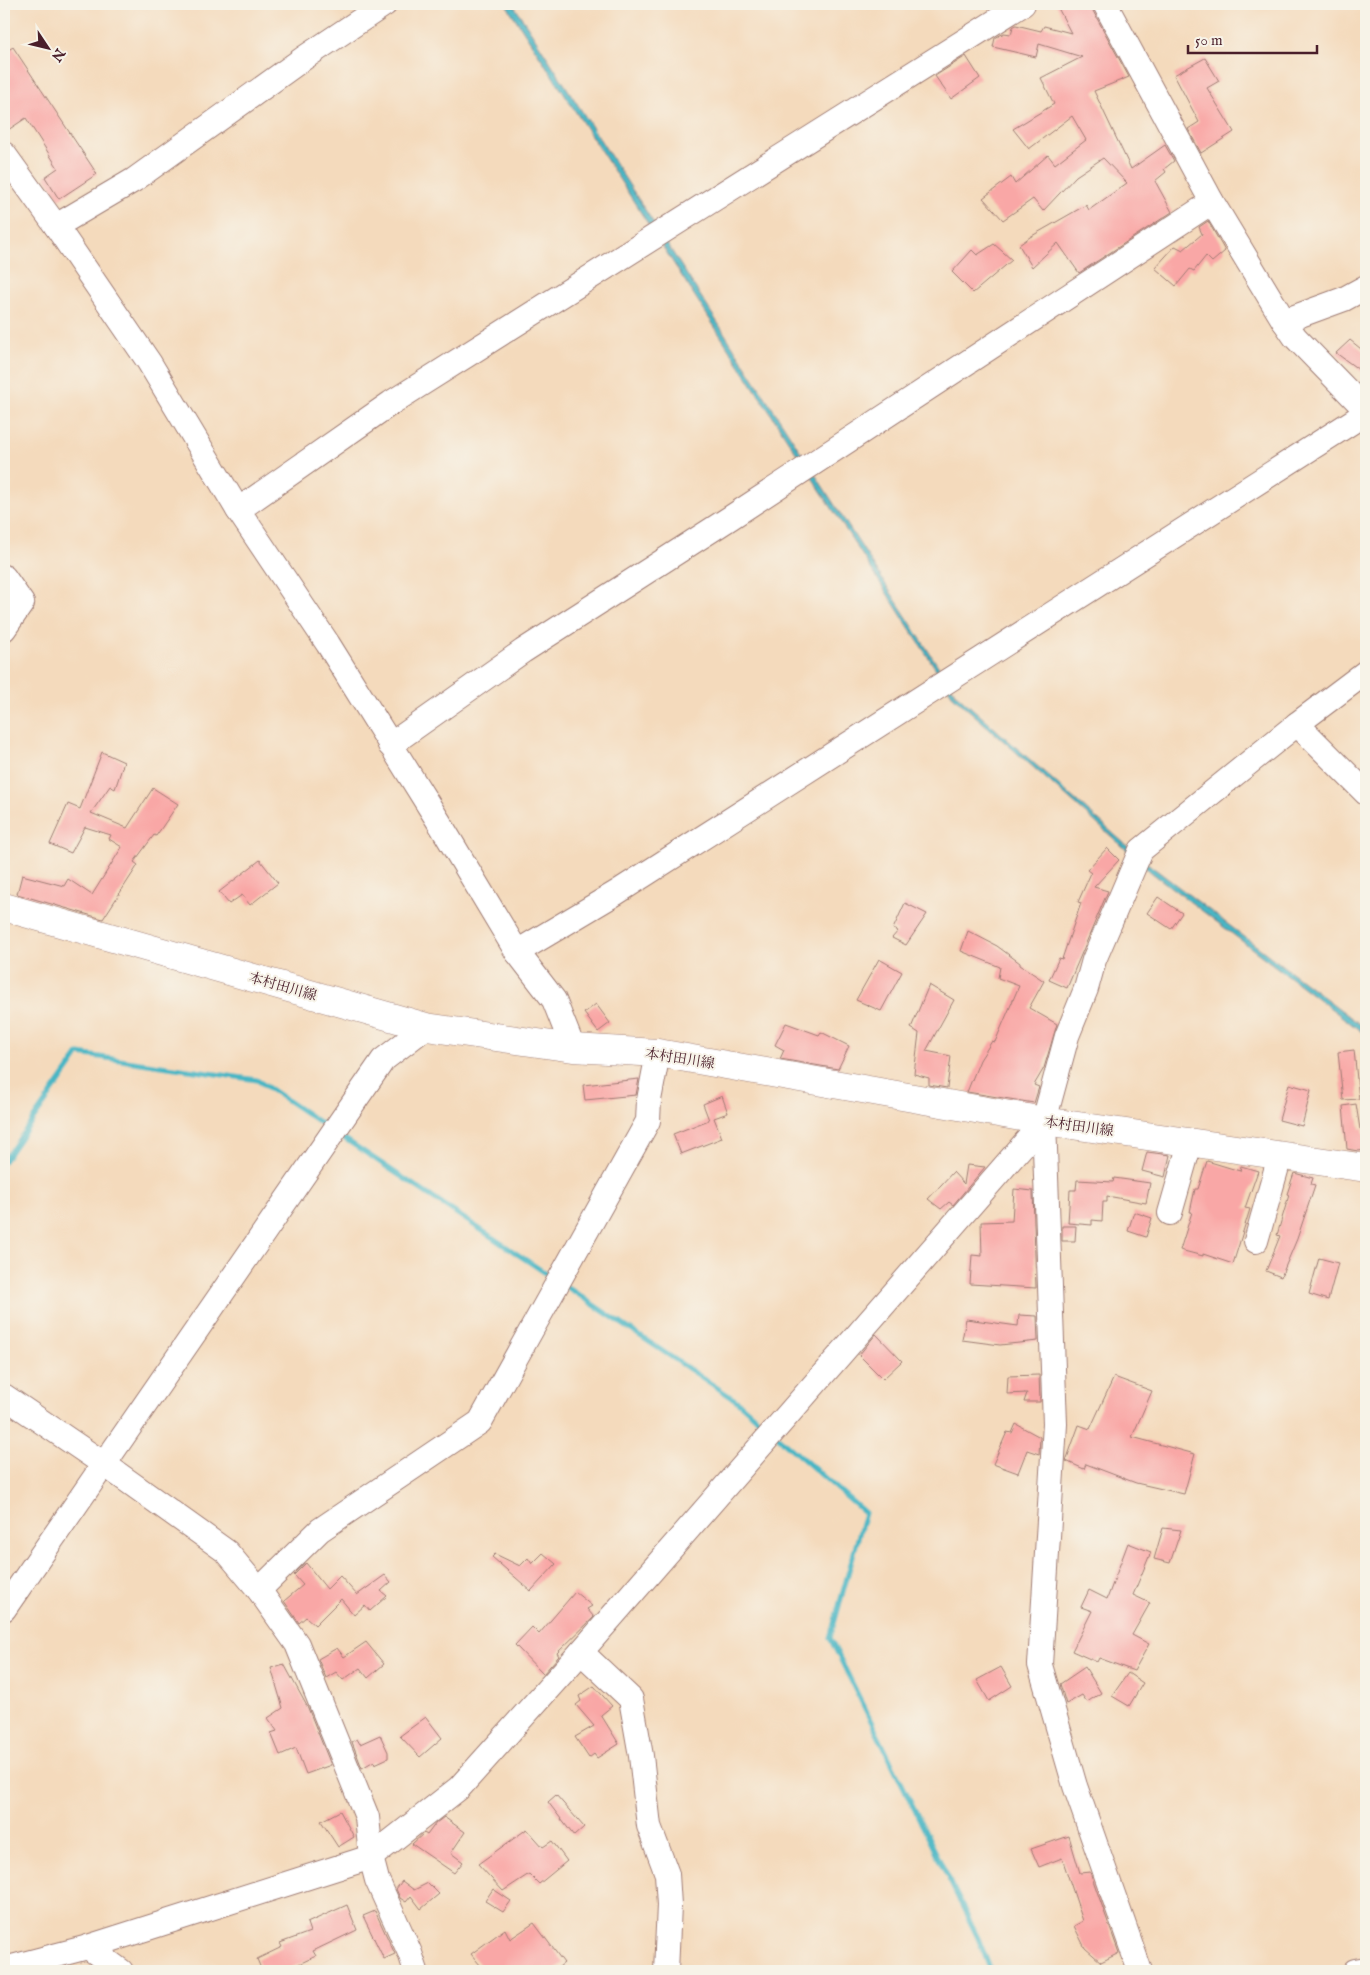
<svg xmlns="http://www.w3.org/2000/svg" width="1370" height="1975" font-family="'IM FELL English','Noto Serif JP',serif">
	<rect width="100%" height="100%" fill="#f7f3e8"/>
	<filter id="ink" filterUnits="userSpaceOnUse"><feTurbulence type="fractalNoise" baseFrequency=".02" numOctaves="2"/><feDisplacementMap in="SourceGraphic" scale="10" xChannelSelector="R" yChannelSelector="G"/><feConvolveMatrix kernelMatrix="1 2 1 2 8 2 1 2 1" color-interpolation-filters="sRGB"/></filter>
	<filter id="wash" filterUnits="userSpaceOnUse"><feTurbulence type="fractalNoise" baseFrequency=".0096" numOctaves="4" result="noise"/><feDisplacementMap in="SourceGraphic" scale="20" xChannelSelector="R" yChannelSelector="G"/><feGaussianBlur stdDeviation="1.12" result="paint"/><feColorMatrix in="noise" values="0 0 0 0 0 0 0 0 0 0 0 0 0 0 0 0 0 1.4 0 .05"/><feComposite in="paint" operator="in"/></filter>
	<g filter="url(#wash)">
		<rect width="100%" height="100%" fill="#f4dabc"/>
		<polygon fill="#49b6c4" stroke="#4a6a78" points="506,4 513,4 956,694 1143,860 1366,1029 1366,1035 1139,863 1129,852 954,697"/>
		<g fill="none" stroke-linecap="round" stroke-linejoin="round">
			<g stroke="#49b6c4" stroke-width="5">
				<polyline points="339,1135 553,1278"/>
				<polyline points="4,1161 79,1054 257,1080 328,1128"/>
				<polyline points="564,1285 737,1401 768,1428"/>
				<polyline points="778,1437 865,1513 830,1638 978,1938 991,1971"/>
			</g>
		</g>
		<g id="blocks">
			<g fill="#f9a7a6">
				<polygon points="1056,4 1091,4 1093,11 1129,77 1094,91 1131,169 1165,145 1174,161 1164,169 1166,172 1155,181 1172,212 1079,273 1058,243 1032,267 1019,245 1030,237 1086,205 1089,210 1127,183 1103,158 1076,176 1043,211 1033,199 1003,220 983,198 1011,177 1015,184 1048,155 1055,164 1086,140 1072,116 1029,149 1013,129 1054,104 1041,78 1082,57 1039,44 1036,57 993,47 995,38 1004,33 1011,34 1013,27 1016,25 1041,31 1044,26 1071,33"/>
				<polygon points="13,47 97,174 59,199 45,177 58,168 26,118 8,130 4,123 4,53"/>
				<polygon points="966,56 980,78 951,99 935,76"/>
				<polygon points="1205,58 1219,81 1207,88 1234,132 1201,153 1188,129 1199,122 1174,75"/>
				<polygon points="1208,221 1225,251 1212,262 1206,256 1194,271 1190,269 1176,286 1155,268 1175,246 1183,250 1202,234 1199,227"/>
				<polygon points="994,244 1012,260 973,293 952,272 972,250 977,255"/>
				<polygon points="1350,340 1366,353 1366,375 1336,353"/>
				<polygon points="102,752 124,762 115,789 110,786 91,813 127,828 153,788 178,804 156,836 154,835 134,862 138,865 103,919 17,894 22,875 64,886 68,879 92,895 122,847 109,839 111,835 85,827 71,853 50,844 68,804 80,809"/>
				<polygon points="1107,848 1119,860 1094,887 1108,891 1067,988 1049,980 1059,958 1062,959 1081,903 1078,902 1091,873 1087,870"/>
				<polygon points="260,860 278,883 250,905 242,895 229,904 219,892"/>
				<polygon points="1158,897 1182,913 1171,929 1147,913"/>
				<polygon points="905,903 927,914 906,945 892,938 898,931 893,929"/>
				<polygon points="968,931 997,946 1020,963 1020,965 1044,981 1029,1008 1057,1024 1044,1068 1034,1085 1039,1087 1034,1103 967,1092 980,1060 992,1041 995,1042 1019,986 998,978 1000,967 961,951"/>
				<polygon points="879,959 902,972 881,1011 856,1000"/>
				<polygon points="929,985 954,1000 926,1051 951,1056 947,1088 929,1085 929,1078 914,1074 919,1033 911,1028"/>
				<polygon points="596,1004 610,1023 598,1032 584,1013"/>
				<polygon points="786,1023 819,1035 821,1032 849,1046 838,1069 780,1059 784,1050 775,1045"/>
				<polygon points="1354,1050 1359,1099 1343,1100 1338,1052"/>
				<polygon points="639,1079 636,1095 585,1100 583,1085"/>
				<polygon points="1289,1084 1311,1090 1302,1126 1279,1120"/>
				<polygon points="722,1096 728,1113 714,1118 722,1138 681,1154 673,1134 709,1120 703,1104"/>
				<polygon points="1356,1104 1360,1129 1363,1128 1366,1150 1358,1151 1347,1149 1343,1106"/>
				<polygon points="1147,1152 1170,1155 1165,1177 1142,1171"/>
				<polygon points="1207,1161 1240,1171 1241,1166 1258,1171 1245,1208 1250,1209 1233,1264 1203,1254 1203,1256 1180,1250 1192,1212 1190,1212 1195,1189 1198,1189"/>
				<polygon points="967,1165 985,1167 953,1205 949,1202 941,1209 928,1199 953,1172 964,1184"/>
				<polygon points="1294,1173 1313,1178 1311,1184 1315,1185 1297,1239 1281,1277 1266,1271 1280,1236 1277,1235 1289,1195 1287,1194"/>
				<polygon points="1114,1178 1150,1183 1146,1203 1107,1196 1107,1202 1103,1202 1102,1221 1092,1220 1092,1225 1068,1223 1070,1190 1076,1190 1077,1180 1113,1182"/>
				<polygon points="1014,1189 1033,1191 1036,1288 970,1284 972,1255 982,1256 981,1222 1012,1221"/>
				<polygon points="1134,1212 1152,1218 1146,1237 1128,1231"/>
				<polygon points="1062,1226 1076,1226 1075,1241 1062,1241"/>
				<polygon points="1319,1258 1338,1263 1328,1300 1309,1294"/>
				<polygon points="1019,1315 1037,1316 1038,1341 1000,1345 962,1340 966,1319 1018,1326"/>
				<polygon points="876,1334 902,1361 883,1379 859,1355"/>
				<polygon points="1039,1375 1040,1402 1024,1402 1027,1393 1007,1394 1008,1376"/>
				<polygon points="1114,1377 1152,1391 1132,1437 1195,1454 1184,1494 1136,1483 1086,1464 1084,1469 1066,1461 1079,1425 1090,1429"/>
				<polygon points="1016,1424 1040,1437 1039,1454 1027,1450 1018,1473 993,1464 1007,1432 1012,1433"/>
				<polygon points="1163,1528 1181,1530 1170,1563 1154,1559"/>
				<polygon points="1128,1543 1151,1552 1133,1595 1150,1603 1132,1635 1149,1644 1134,1671 1099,1658 1097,1662 1072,1651 1092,1611 1081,1607 1089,1590 1107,1599"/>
				<polygon points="543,1553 556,1564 531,1591 492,1557 495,1554 520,1566 528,1558 532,1564"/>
				<polygon points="306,1563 327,1589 340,1576 357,1595 385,1575 391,1582 381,1591 387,1596 370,1611 365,1605 354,1615 341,1599 315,1625 306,1617 299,1623 284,1601 303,1585 294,1575"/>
				<polygon points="575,1592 592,1606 587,1609 594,1617 557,1653 559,1656 543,1674 515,1645 532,1627 539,1634"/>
				<polygon points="366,1642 384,1664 368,1678 360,1668 343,1680 336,1672 326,1678 318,1659 337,1648 344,1657"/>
				<polygon points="284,1664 308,1708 331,1765 306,1774 296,1748 280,1755 271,1733 277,1731 268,1718 283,1708 271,1668"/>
				<polygon points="1001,1667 1012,1686 989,1701 977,1680"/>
				<polygon points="1085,1667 1101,1693 1087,1702 1082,1695 1066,1704 1060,1684"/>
				<polygon points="1128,1673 1143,1683 1129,1706 1112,1696"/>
				<polygon points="594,1686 612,1706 601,1715 619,1744 597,1758 594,1754 589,1758 575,1737 594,1726 576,1705 581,1701 579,1696"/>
				<polygon points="426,1717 442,1738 420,1757 400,1736"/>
				<polygon points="380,1735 388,1752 388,1758 375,1764 374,1761 362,1768 352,1742 357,1739 360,1744"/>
				<polygon points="556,1795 584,1827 574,1836 548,1802"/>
				<polygon points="340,1811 354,1837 338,1847 321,1821"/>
				<polygon points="444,1817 465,1832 451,1853 463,1862 454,1873 412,1844 424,1833 427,1835 436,1823"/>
				<polygon points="527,1829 543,1847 552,1841 567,1861 539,1884 529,1874 503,1891 478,1864"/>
				<polygon points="1069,1836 1080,1873 1090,1872 1119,1953 1101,1962 1085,1948 1074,1926 1083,1921 1062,1858 1039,1867 1031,1849"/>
				<polygon points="402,1881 414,1890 428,1883 439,1894 421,1909 411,1896 406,1902 400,1898 396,1889"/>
				<polygon points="493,1889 511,1901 503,1912 485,1901"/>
				<polygon points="347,1905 357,1930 313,1951 316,1956 284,1971 262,1971 257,1959 282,1947 280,1943 310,1932 307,1923"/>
				<polygon points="375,1911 395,1954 384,1959 363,1916"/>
				<polygon points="534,1923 564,1963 554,1971 485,1971 471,1954 505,1929 510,1939"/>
			</g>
		</g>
	</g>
	<g filter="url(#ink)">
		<use href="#blocks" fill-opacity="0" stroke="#9f7c74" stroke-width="1"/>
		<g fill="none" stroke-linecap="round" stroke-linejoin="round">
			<defs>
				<g id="minor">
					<polyline points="1105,4 1212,202 1284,321 1295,337 1366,410"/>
					<polyline points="4,154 56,226 149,362 238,510 328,644 439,822 517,952 554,1000 573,1048"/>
					<polyline points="56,226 134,180 304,58 385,4"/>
					<polyline points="1284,321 1344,299 1366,287"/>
					<polyline points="238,510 391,403 1023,4"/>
					<polyline points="4,577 22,603 4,629"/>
					<polyline points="1297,724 1366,793"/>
					<polyline points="390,745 523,651 730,518 1212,202"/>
					<polyline points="517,952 616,893 1366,413"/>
					<polyline points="1170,1213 1190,1143"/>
					<polyline points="1256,1241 1280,1156"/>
					<polyline points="4,1396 104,1464 227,1552 259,1590 297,1644 367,1817 371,1857 377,1880 410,1953 416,1971"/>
					<polyline points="259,1590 320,1530 480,1422 648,1121 649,1100 658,1053"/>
					<polyline points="4,1609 383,1060 426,1027"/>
					<polyline points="581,1652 631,1699 641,1756 649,1826 667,1874 669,1905 666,1971"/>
					<polyline points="88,1947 121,1971"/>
					<polyline points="4,1969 88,1947 371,1857 459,1788 581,1652 1044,1121"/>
					<polyline points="1140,1971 1075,1786 1040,1665 1055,1424 1044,1121 1067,1036 1086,989 1094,960 1141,850 1297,724 1366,672"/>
					<polyline points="1355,1971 1366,1969"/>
				</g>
				<polyline id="major" points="4,907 426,1027 573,1048 658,1053 1044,1121 1366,1168"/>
			</defs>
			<use href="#minor" stroke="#9f7c74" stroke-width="26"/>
			<use href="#major" stroke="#9f7c74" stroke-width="29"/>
			<use href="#minor" stroke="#fff" stroke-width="24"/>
			<use href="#major" stroke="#fff" stroke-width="28"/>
		</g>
	</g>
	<g text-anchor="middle" stroke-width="4" stroke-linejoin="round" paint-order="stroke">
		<g font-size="14" fill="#4a1f2b" stroke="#f7f3e8">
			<text transform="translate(283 986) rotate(16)" y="5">本村田川線</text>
			<text transform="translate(680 1058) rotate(9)" y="5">本村田川線</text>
			<text transform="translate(1079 1126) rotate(8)" y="5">本村田川線</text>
		</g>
	</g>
	<rect width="1370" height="1975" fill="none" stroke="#f7f3e8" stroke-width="20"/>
	<g transform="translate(48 48) rotate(125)" stroke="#f7f3e8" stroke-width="4" paint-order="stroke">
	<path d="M0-4L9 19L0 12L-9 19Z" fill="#4a1f2b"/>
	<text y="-8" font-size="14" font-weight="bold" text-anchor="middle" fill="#4a1f2b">N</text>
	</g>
	<path d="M1188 45v8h129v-8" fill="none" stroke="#4a1f2b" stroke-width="2.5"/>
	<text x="1195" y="45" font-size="15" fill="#4a1f2b" stroke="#f7f3e8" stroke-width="4" paint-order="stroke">50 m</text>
</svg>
